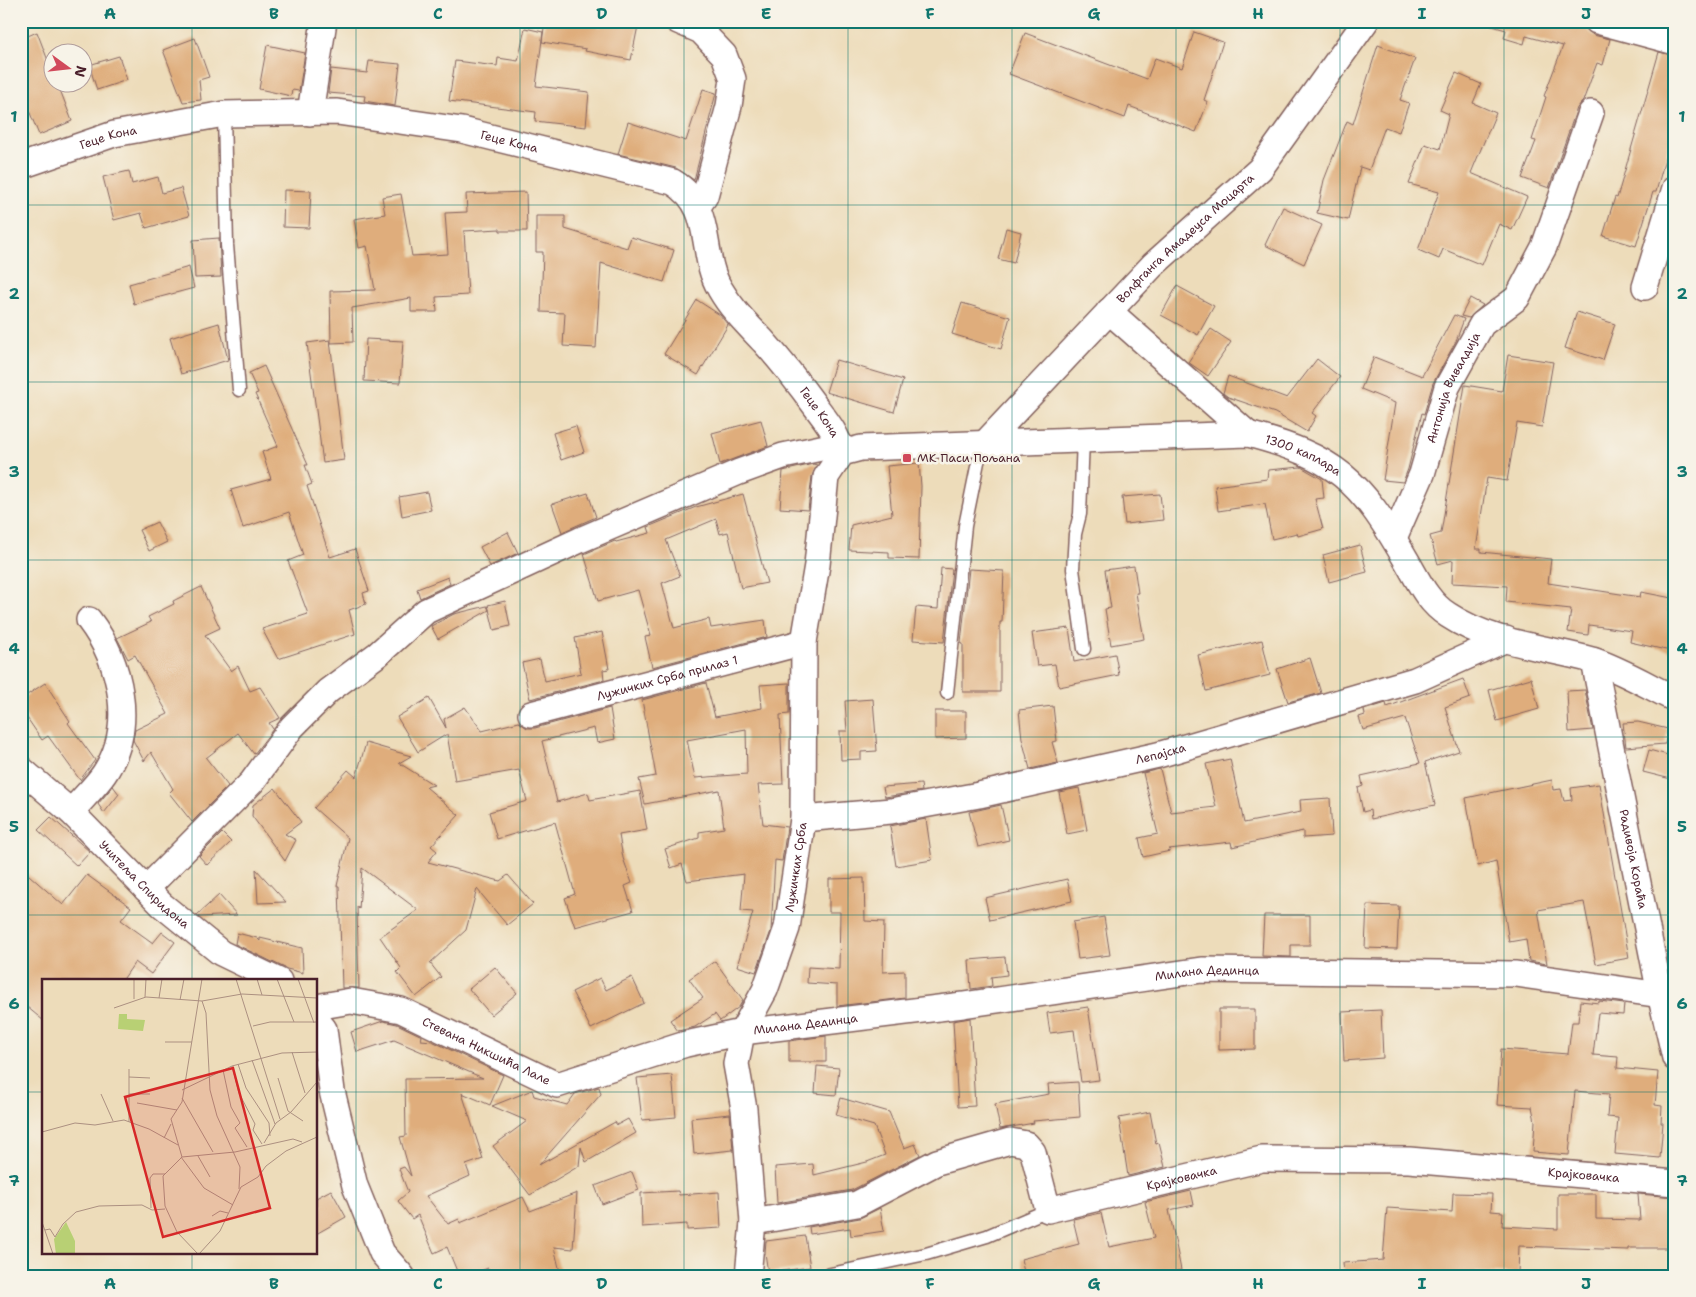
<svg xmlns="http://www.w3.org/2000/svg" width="1696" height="1297" font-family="'Shantell Sans',sans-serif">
	<rect width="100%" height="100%" fill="#f7f3e8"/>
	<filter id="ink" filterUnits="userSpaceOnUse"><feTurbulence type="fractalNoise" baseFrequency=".02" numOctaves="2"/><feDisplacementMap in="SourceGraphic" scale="10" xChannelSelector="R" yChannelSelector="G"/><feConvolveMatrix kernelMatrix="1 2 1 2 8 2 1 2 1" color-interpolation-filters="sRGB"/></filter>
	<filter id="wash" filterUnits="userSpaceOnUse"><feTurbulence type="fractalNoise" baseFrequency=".0096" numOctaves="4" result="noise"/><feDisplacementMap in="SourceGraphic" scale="20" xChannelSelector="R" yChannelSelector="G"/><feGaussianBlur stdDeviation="1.12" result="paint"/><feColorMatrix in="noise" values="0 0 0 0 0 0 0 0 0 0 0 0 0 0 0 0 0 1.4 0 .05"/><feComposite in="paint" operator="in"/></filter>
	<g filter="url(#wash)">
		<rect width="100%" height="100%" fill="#eddcba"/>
		<g id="blocks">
			<g fill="#dfad7b" fill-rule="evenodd">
				<polygon points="545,21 575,21 601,27 603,21 639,21 631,60 585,51 586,49 542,42"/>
				<polygon points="1493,21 1557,21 1585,28 1593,35 1610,39 1603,65 1597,63 1583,101 1577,108 1549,188 1522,178 1536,141 1532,140 1546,97 1544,96 1563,46 1526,36 1524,44 1504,38 1506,30 1492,26"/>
				<polygon points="525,28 543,32 536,86 589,92 586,127 535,121 536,112 449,101 455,61 497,66 498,58 518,61"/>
				<polygon points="37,32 52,71 52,82 57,82 72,121 39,135 21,91 21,39"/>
				<polygon points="1194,32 1223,42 1204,100 1208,102 1196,132 1129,106 1125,118 1009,74 1025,33 1147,79 1155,58 1182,68"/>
				<polygon points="195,38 209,77 199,80 201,100 183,102 163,50"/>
				<polygon points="267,45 305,53 299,91 292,90 291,96 259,89"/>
				<polygon points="1378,45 1415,59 1400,100 1409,103 1399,132 1385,127 1369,170 1360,167 1348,220 1317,213 1324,180 1347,121 1353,124"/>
				<polygon points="1659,52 1675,56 1675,122 1656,192 1653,192 1636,246 1603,236 1615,197 1617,198"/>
				<polygon points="119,56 127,80 97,90 89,65"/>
				<polygon points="369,61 400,64 395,106 364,101 365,96 328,93 331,69 367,73"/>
				<polygon points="1456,73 1481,84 1473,103 1496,113 1471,173 1527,197 1512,230 1499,224 1482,265 1443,249 1439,259 1418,250 1439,192 1409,184 1425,144 1440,149 1449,114 1440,110"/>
				<polygon points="703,89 716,93 694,180 676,168 618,154 628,122 686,141"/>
				<polygon points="129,171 132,184 158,177 162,193 181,188 189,216 146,228 141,213 114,220 103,177"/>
				<polygon points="284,190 311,191 309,228 283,227"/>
				<polygon points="526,192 527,231 500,231 500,229 464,231 468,295 436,297 437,312 411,312 411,298 352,308 353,342 331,343 330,291 375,290 367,246 359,248 354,219 385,214 382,197 401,194 412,256 448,254 445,213 467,212 466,194"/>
				<polygon points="1283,207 1322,225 1304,264 1265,245"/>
				<polygon points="536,216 565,216 565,229 627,248 631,237 674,250 664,282 601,263 596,348 563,346 565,313 541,312 543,252 536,252"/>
				<polygon points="1006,228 1021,232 1014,263 998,259"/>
				<polygon points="219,238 221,277 195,278 193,240"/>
				<polygon points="189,267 194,288 134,304 129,284"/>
				<polygon points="1177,286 1214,306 1198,335 1161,315"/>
				<polygon points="1470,298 1483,305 1469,318 1461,316"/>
				<polygon points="697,300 720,315 728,325 698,375 664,354"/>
				<polygon points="962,303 1010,317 1001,349 952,334"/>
				<polygon points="1577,312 1615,324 1603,360 1565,348"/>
				<polygon points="1454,315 1464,319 1456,341 1433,383 1424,414 1422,413 1408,469 1403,482 1383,480 1395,403 1361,389 1374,357 1422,376"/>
				<polygon points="219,323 228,360 181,374 170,338"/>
				<polygon points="1211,329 1231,342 1208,376 1188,362"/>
				<polygon points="366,339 403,341 400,383 364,381"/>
				<polygon points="330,340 344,460 323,463 307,343"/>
				<polygon points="1508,355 1553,362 1542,427 1517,423 1507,481 1487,478 1476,549 1481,549 1481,552 1551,559 1548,583 1640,597 1641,592 1672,598 1669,610 1675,611 1675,652 1630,642 1632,631 1589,625 1588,635 1568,632 1571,609 1506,602 1507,586 1452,583 1453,560 1438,564 1430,536 1441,533 1465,385 1502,391"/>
				<polygon points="1317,359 1340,377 1312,413 1316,416 1307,432 1275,413 1228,397 1223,393 1228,376 1287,398"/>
				<polygon points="836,360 903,380 894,412 826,392"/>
				<polygon points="264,366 308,465 305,465 312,484 307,486 330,557 355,549 369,591 363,593 366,604 349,610 355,634 278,659 262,629 308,614 288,561 303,555 289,512 243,528 231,490 271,479 262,452 278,446 255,394 258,393 249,373"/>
				<polygon points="761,420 768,446 720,464 712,433"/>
				<polygon points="576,426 584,452 561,460 553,433"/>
				<polygon points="919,463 921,486 919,559 889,558 889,552 849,550 851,525 892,515 887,466"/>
				<polygon points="813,464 817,465 812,476 808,510 780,508 783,471"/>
				<polygon points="1301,467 1322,479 1324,498 1315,499 1323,529 1298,536 1297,533 1272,539 1265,504 1218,511 1215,486 1267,479 1268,470"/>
				<polygon points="427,492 431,510 402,516 399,497"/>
				<polygon points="588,493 596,517 562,532 552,504"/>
				<polygon points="743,494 767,583 741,588 728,532 720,534 716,519 666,540 680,576 662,583 674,628 709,619 711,628 765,620 767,637 652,667 645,637 651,636 638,590 598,601 584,554 615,541 616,542 650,533 648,527 696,507"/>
				<polygon points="1160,494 1163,520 1125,524 1122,497"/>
				<polygon points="157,522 167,542 149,551 139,530"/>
				<polygon points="508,532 518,553 490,566 480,547"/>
				<polygon points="1360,545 1367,572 1329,582 1323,555"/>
				<polygon points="1134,566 1138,593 1136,593 1144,639 1111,645 1105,609 1111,608 1105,570"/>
				<polygon points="941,568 952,569 944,642 913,640 916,607 938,609"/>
				<polygon points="969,569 1004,571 1002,622 1000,622 1000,692 963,692 963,644 961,643"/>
				<polygon points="448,577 450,584 420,598 417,589"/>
				<polygon points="201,587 220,628 205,635 231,671 238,666 250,691 260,687 280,718 269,723 273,729 254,754 238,733 206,758 228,786 192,822 169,793 173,789 151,752 144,761 133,740 135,730 168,714 135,655 128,659 117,638 151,622 148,617 174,604 173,601"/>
				<polygon points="505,601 510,626 494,630 488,605"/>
				<polygon points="487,606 489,610 438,639 431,626 454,614"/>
				<polygon points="1069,628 1074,662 1115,654 1119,675 1059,687 1055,664 1037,666 1032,633"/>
				<polygon points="602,632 609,669 603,670 604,680 530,699 522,663 540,659 545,681 581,673 575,638"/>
				<polygon points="1262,640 1270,675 1206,691 1198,655"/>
				<polygon points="1310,658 1321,693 1288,702 1277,669"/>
				<polygon points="1531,678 1539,709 1497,721 1489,690"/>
				<polygon points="1463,679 1470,698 1445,707 1459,751 1425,762 1435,805 1371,819 1370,810 1363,812 1358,788 1363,786 1361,776 1420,763 1405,718 1363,730 1359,717 1365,715 1364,710 1386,703 1387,707"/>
				<polygon points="45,683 70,721 68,723 95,760 80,780 48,736 42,740 21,709 21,699"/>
				<path d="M 706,683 L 715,717 L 762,708 L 760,685 L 789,683 L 789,714 L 780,715 L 783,784 L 758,785 L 763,824 L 787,827 L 782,861 L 775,860 L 771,931 L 756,972 L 737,966 L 753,912 L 741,911 L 744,874 L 687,881 L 682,864 L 671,868 L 665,849 L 699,838 L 699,832 L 724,828 L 719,790 L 645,804 L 639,779 L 656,776 L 642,700 ZM 746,729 L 747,774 L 695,778 L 687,740 Z"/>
				<polygon points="1585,690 1593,730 1569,732 1567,691"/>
				<polygon points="429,698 446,728 444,719 465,707 482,731 519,722 527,728 535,728 610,708 615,739 597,743 594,728 542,741 557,802 588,793 590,800 640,791 647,830 619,835 623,858 632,883 625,886 633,911 575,927 565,898 575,894 555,822 497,839 489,812 527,801 519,770 455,781 447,734 418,752 397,717"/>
				<polygon points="873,699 877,751 861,752 861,759 841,760 840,731 847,731 845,701"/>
				<polygon points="1053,706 1057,741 1052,742 1058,763 1030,769 1022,739 1019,710"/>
				<polygon points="935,711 966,711 966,738 935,739"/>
				<polygon points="1638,722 1668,729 1665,744 1626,747 1623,723"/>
				<polygon points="366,743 411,756 399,763 434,785 426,787 459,815 431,846 437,851 428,862 500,881 508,875 533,904 507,925 477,889 466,930 430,963 441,977 416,997 397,972 401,968 380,937 418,910 362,868 359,909 357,906 359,988 342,988 339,886 337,886 348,838 314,808 348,770 356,777"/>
				<polygon points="1649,750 1675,757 1675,780 1643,772"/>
				<polygon points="1230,759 1244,823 1301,812 1300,800 1330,798 1332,836 1303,838 1303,831 1232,847 1231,842 1169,849 1170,851 1143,857 1139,838 1158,834 1143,773 1160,769 1171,812 1216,807 1206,764"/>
				<polygon points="1552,780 1553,790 1561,789 1564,801 1572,800 1571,788 1599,784 1629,958 1596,964 1584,902 1538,910 1547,964 1529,961 1526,939 1509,942 1496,861 1478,866 1466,798"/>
				<polygon points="921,784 922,791 885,797 883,787"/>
				<polygon points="113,786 119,794 104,813 98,804"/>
				<polygon points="275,788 301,822 285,834 296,840 285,861 252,816 253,805"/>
				<polygon points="1079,788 1087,830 1067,834 1059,792"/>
				<polygon points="1001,805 1009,840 978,847 969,812"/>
				<polygon points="51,817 90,852 77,866 38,830"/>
				<polygon points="926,819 932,860 896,866 890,826"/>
				<polygon points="222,833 231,842 207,865 199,856"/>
				<polygon points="21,868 63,905 87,875 131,907 121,920 153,943 162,932 175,942 151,974 135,962 122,981 44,981 44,1021 21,1002"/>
				<polygon points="256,869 286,902 258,903"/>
				<polygon points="864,878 865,921 884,922 883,972 905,971 905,998 837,1006 837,985 807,983 808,967 839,969 840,912 829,912 829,879"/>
				<polygon points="1067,879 1072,901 990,920 985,898"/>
				<polygon points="219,895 237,915 200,917 197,915"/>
				<polygon points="1367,905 1399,906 1397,949 1365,948"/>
				<polygon points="1264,915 1310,915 1310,945 1291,945 1291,957 1262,956"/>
				<polygon points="1104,917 1110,955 1078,959 1073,922"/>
				<polygon points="237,933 257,938 260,941 260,938 302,948 303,973 287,969 235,944"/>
				<polygon points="1005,957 1007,975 991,977 992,986 971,989 969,960"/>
				<polygon points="715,961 743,1000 739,1007 720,1021 715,1014 695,1027 678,1031 670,1020 703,998 689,979"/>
				<polygon points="495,967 517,993 491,1015 469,989"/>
				<polygon points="632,977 644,1003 591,1029 572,992 600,978 606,990"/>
				<polygon points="1580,1001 1599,1003 1599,1001 1624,1004 1623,1015 1598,1013 1593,1055 1618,1057 1617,1068 1658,1072 1655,1105 1662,1106 1661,1123 1663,1123 1660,1158 1615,1154 1618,1118 1607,1117 1609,1094 1575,1091 1569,1155 1533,1152 1535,1121 1532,1107 1497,1105 1501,1049 1568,1054 1572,1022 1578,1022"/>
				<polygon points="1088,1007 1099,1080 1081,1082 1074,1030 1050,1033 1047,1013"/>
				<polygon points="1219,1009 1255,1009 1255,1049 1219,1050"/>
				<polygon points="1381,1010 1383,1058 1344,1061 1342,1012"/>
				<polygon points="970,1018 975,1106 958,1107 953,1021"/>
				<polygon points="383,1021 397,1024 422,1036 421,1040 432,1041 503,1075 490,1105 462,1093 483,1159 466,1165 470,1176 426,1196 448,1224 459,1219 460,1223 523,1197 530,1211 577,1193 573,1249 554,1247 561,1276 491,1276 488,1268 468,1276 459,1276 447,1247 434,1253 418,1215 412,1219 398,1201 408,1192 399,1169 404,1167 411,1176 400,1137 406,1136 405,1079 483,1078 394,1040 357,1052 351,1032"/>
				<polygon points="826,1036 826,1062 789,1062 789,1041"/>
				<polygon points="817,1066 839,1068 836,1095 815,1093"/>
				<polygon points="672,1075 676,1117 642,1120 637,1078"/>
				<polygon points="1078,1082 1080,1117 1033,1121 1034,1123 1000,1129 995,1104 1049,1094 1048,1084"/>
				<polygon points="599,1087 601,1094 539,1165 615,1122 617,1125 628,1119 636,1133 586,1162 581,1147 579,1166 530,1195 493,1146 527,1121 492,1106 532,1090 534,1096 567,1105 575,1094"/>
				<polygon points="841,1098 889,1112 904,1148 915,1144 920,1155 852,1190 777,1203 775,1167 813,1164 814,1175 867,1162 885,1155 874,1126 836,1115"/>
				<polygon points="1150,1112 1156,1144 1159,1143 1165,1167 1128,1176 1119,1118"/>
				<polygon points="730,1114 733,1150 694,1154 691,1118"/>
				<polygon points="632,1172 639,1190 602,1204 595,1186"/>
				<polygon points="331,1190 346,1217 316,1234 316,1198"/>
				<polygon points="678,1191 679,1195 719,1192 721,1228 687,1230 687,1224 642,1227 641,1193"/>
				<polygon points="1191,1191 1194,1205 1169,1210 1181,1270 1168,1273 1169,1276 1025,1276 1021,1259 1079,1244 1073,1219 1101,1213 1109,1247 1154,1238 1145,1202"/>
				<polygon points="1453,1193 1492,1194 1491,1211 1503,1212 1502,1226 1558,1229 1558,1194 1596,1194 1596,1219 1640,1220 1638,1194 1675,1197 1675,1248 1628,1248 1628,1250 1519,1246 1518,1274 1476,1272 1476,1276 1344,1276 1343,1263 1383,1260 1387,1208 1452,1212"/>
				<polygon points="880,1208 884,1231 851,1236 850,1228 810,1234 809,1227 860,1218"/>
				<polygon points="805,1236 810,1267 768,1273 765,1253 766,1241"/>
			</g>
		</g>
	</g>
	<g filter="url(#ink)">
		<use href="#blocks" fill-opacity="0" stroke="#83615d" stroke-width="1"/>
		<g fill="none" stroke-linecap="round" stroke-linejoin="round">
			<defs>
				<g id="lane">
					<polyline points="224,114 227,245 239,390"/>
					<polyline points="1083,439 1080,514 1075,534 1073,569 1084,649"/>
					<polyline points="947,693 965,526 978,462 986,442"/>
					<polyline points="821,1276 926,1254 987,1236 1048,1210"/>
				</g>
				<g id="street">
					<polyline points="678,21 701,31 724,55 733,79 729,106 705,196 698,206"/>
					<polyline points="1597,21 1675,42"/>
					<polyline points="310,113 324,21"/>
					<path id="s1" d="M 21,166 L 114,134 L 224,114 L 337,112 L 462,130 L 673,182 C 716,208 698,252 720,289 C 732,310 748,325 764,342 C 783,363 800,385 816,407 C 828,423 837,434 842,453"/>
					<polyline points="1645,287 1675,188"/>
					<polyline points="1109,311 1248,434"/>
					<path id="s2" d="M 986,442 L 1153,265 L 1260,169 L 1366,21"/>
					<path id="s3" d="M 1394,538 L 1422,474 L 1447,387 L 1482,324 L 1517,298 L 1544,247 L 1591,113"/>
					<path id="s4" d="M 1594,661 L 1660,994 L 1675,1058"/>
					<path id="s5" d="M 531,714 L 804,642"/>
					<path id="s6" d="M 21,769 L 71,812 L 162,905 L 221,953 L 279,981"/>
					<path d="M 71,812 C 82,799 95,787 104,774 C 136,727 121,662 89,620"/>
					<path id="s7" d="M 803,819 L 891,811 L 979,795 L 1158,755 L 1415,680 L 1506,639"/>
					<polyline points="146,889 252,782 292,727 328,691 378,654 426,611 580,540 739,472 783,456 840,444"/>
					<path id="s8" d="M 316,1007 L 351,1001 L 401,1010 L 557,1085 L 686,1044 L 742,1032 L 963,1005 L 1202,970 L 1516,974 L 1675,997"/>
					<polyline points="316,1019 324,1029 332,1091 355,1186 382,1253 402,1276"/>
					<path id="s9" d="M 753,1222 L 857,1204 L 937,1162 L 1010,1141 L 1026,1144 L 1033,1152 L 1048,1210 L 1262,1159 L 1409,1160 L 1675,1183"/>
					<path id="s10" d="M 748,1276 L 753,1222 L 744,1109 L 736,1064 L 742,1032 L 765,990 L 787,928 L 803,819 L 804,642 L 817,565 L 826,477 L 842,453 L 861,448 L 1248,434 C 1336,457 1360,480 1405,558 C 1417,578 1427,602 1448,615 C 1490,643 1544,647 1592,660 C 1618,668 1650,687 1675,699"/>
				</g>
			</defs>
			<use href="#lane" stroke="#83615d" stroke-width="15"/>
			<use href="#street" stroke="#83615d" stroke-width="28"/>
			<use href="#lane" stroke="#fff" stroke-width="12"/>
			<use href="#street" stroke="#fff" stroke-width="25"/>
		</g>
	</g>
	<path fill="none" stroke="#0f766e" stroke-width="1" stroke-opacity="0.55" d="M 192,21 L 192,981M 356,21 L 356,1276M 520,21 L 520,1276M 684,21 L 684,1276M 848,21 L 848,1276M 1012,21 L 1012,1276M 1176,21 L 1176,1276M 1340,21 L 1340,1276M 1504,21 L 1504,1276M 21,205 L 1675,205M 21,382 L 1675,382M 21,560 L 1675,560M 21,737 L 1675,737M 21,915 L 1675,915M 21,1092 L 44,1092M 316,1092 L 1675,1092M 192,1253 L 192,1276"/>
	<rect fill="#d1495b" stroke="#f7f3e8" stroke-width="2" x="902" y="453" width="10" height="10" rx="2.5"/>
	<g text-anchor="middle" stroke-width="5" stroke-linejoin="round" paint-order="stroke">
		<g font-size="12" fill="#4a1f2b" stroke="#f7f3e8">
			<text dy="4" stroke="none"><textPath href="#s1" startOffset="92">Геце Кона</textPath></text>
			<text dy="4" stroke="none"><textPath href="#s1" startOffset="498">Геце Кона</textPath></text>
			<text dy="4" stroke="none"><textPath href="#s2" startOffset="285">Волфганга Амадеуса Моцарта</textPath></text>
			<text dy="4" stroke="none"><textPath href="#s3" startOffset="162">Антонија Вивалдија</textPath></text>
			<text dy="4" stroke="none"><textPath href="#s1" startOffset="946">Геце Кона</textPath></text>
			<text dy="4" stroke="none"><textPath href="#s10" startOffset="1308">1300 каплара</textPath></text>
			<text dy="4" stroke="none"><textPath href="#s5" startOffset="141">Лужичких Срба прилаз 1</textPath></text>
			<text dy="4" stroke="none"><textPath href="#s7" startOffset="364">Лепајска</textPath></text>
			<text dy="4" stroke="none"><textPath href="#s4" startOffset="202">Радивоја Кораћа</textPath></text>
			<text dy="4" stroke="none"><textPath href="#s10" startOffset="421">Лужичких Срба</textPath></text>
			<text dy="4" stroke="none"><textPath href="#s6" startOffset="169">Учитеља Спиридона</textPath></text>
			<text dy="4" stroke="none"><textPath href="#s8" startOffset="921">Милана Дединца</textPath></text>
			<text dy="4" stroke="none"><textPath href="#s8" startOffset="516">Милана Дединца</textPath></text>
			<text dy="4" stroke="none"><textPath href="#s8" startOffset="181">Стевана Никшића Лале</textPath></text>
			<text dy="4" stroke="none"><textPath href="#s9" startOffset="901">Крајковачка</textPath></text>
			<text dy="4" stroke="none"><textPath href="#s9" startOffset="496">Крајковачка</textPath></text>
		</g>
		<g font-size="12" fill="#4a1f2b" stroke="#f7f3e8" text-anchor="start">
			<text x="917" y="462">МК Паси Пољана</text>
		</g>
	</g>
	<g transform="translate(42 979)">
		<rect width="275" height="275" fill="#eddcba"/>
		<path d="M 77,35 L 85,35 L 85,40 L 103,41 L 101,52 L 76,50 Z" fill="#b8d074"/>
		<path d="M 24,243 L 33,262 L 33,275 L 14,275 L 12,260 Z" fill="#b8d074"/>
		<path fill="none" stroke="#ac9081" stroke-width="1" d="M 194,0 L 238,140M 215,0 L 220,16M 235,0 L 252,43M 256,0 L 272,44M 103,18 L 104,0M 117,19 L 120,0M 92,20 L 92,0M 138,21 L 142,0M 160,22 L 164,34 L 168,111 L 175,137 L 198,188 L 197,210M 72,29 L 104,18 L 160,22 L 200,15 L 275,19M 211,47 L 228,43 L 275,43M 123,63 L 150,63M 250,73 L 263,114M 210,81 L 233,145M 196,85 L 204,109 L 227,144 L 228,157M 190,87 L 197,114 L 213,145 L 211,151 L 220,165M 181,91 L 189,128 L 198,144 L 193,149 L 205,168M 87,98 L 108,99M 236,99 L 246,132 L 261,142M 140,111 L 190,87 L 240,74 L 275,73M 59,115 L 71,142M 87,115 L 108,115M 140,119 L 171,173M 95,124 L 135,131M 87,143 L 87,90M 0,153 L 33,144 L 53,146 L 82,141 L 107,150 L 136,166M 122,159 L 129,145M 222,164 L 234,144 L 249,133 L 275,103M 156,177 L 168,198M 139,178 L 162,209 L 191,226M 140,178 L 129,140 L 140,123 L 160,0M 140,178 L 193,173 L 251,160 L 260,163M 140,178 L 121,197 L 123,227 L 135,253 L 156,275M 109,229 L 108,199 L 111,195 L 123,195M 170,237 L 178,232 L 186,234M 0,243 L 11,275M 3,251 L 8,250 L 13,258 L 21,245 L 34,233 L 57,227 L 100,226 L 110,231 L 123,230M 157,275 L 178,252 L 199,208 L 216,198 L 224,187 L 244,172 L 275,158"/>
		<path fill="#d62828" fill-opacity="0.15" stroke="#d62828" stroke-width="2.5" d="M 191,89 L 228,229 L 121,258 L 83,118 Z"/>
		<rect width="275" height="275" fill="none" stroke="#4a1f2b" stroke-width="2.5"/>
	</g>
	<rect width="1696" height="1297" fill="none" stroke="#f7f3e8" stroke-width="55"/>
	<g transform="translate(68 68) rotate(105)"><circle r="24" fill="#f7f3e8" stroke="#b29e9c"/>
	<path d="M0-4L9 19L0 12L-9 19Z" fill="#d1495b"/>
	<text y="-8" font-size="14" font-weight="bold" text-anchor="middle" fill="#4a1f2b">N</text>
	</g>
	<rect x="28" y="28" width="1640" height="1242" fill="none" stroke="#0f766e" stroke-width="2"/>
	<g font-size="16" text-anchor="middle" font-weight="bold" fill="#0f766e">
		<text x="110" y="19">A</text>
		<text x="274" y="19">B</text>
		<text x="438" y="19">C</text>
		<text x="602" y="19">D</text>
		<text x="766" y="19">E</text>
		<text x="930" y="19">F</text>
		<text x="1094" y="19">G</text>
		<text x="1258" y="19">H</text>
		<text x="1422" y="19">I</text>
		<text x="1586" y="19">J</text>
		<text x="14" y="122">1</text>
		<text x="1682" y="122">1</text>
		<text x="14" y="299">2</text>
		<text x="1682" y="299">2</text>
		<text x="14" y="477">3</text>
		<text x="1682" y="477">3</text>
		<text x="14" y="654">4</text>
		<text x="1682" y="654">4</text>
		<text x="14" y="832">5</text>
		<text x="1682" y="832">5</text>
		<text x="14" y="1009">6</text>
		<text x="1682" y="1009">6</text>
		<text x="14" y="1186">7</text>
		<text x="1682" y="1186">7</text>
		<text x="110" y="1289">A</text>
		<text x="274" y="1289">B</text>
		<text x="438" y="1289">C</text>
		<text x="602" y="1289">D</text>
		<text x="766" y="1289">E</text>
		<text x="930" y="1289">F</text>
		<text x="1094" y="1289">G</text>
		<text x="1258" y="1289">H</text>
		<text x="1422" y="1289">I</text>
		<text x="1586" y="1289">J</text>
	</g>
</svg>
